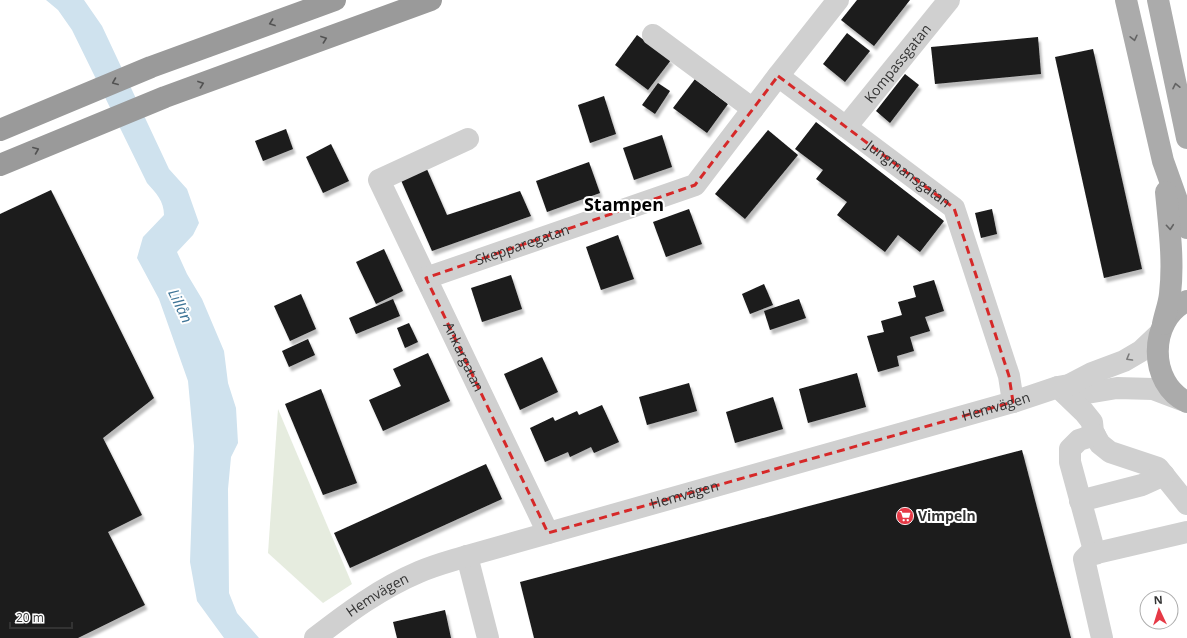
<svg xmlns="http://www.w3.org/2000/svg" width="1187" height="638" font-family="'Open Sans',sans-serif">
	<defs>
		<filter id="shadow"><feDropShadow dx="2.5" dy="4.5" stdDeviation="1" flood-color="#0004"/></filter>
	</defs>
	<rect width="100%" height="100%" fill="#fff"/>
	<polygon fill="#e6ecdf" points="278,409 352,584 323,603 268,553"/>
	<path fill="#cfe2ee" d="M 46,0 L 84,0 L 102,26 L 169,169 L 187,189 L 199,223 L 193,235 L 177,252 L 187,274 L 202,299 L 224,351 L 228,383 L 236,408 L 238,443 L 231,457 L 228,489 L 229,593 L 237,613 L 259,638 L 224,638 L 197,601 L 190,562 L 194,446 L 188,381 L 159,299 L 137,258 L 143,237 L 164,215 C 164,201 156,193 147,183 L 72,30 L 58,10 Z"/>
	<g fill="#1a1a1a" filter="url(#shadow)">
		<polygon points="857,0 910,0 874,46 841,20"/>
		<polygon points="847,33 870,51 845,82 823,64"/>
		<polygon points="637,35 671,60 648,90 615,65"/>
		<polygon points="1038,37 1041,74 935,84 931,47"/>
		<polygon points="1093,49 1142,269 1104,278 1055,57"/>
		<polygon points="905,74 919,85 890,123 876,111"/>
		<polygon points="695,79 728,104 707,133 673,108"/>
		<polygon points="658,83 670,91 655,114 642,105"/>
		<polygon points="604,96 616,134 590,143 578,105"/>
		<polygon points="816,122 944,221 920,252 898,235 885,252 837,215 847,202 816,179 823,170 795,149"/>
		<polygon points="286,129 293,149 263,161 255,141"/>
		<polygon points="768,130 798,155 745,219 715,194"/>
		<polygon points="662,135 672,167 634,180 623,148"/>
		<polygon points="331,144 349,181 323,193 306,157"/>
		<polygon points="589,162 600,193 547,212 536,181"/>
		<polygon points="426,167 447,215 520,191 531,216 432,251 400,178"/>
		<polygon points="51,190 154,398 103,438 142,515 108,532 145,605 78,638 0,638 0,214"/>
		<polygon points="689,209 702,244 666,257 653,222"/>
		<polygon points="992,209 997,234 981,238 975,213"/>
		<polygon points="618,235 634,279 601,290 586,247"/>
		<polygon points="384,249 403,291 376,304 356,262"/>
		<polygon points="511,275 522,309 482,322 471,288"/>
		<polygon points="934,280 944,311 925,317 930,331 910,337 914,351 897,356 899,366 878,372 867,336 884,332 881,321 902,315 898,302 916,297 913,286"/>
		<polygon points="764,284 773,305 750,314 742,294"/>
		<polygon points="301,294 316,329 290,341 274,306"/>
		<polygon points="393,299 400,316 356,334 349,318"/>
		<polygon points="799,299 806,318 770,330 764,311"/>
		<polygon points="409,323 418,342 405,348 397,328"/>
		<polygon points="308,339 315,355 289,367 282,351"/>
		<polygon points="428,353 450,401 383,431 369,400 401,386 393,369"/>
		<polygon points="542,357 558,392 520,410 504,374"/>
		<polygon points="857,373 866,407 808,423 799,389"/>
		<polygon points="689,383 697,411 647,425 639,397"/>
		<polygon points="321,389 357,483 323,495 285,404"/>
		<polygon points="773,397 783,429 735,443 726,412"/>
		<polygon points="602,405 619,442 594,453 591,447 570,457 568,452 545,462 530,428 553,417 555,421 577,411 579,415"/>
		<polygon points="1022,450 1071,638 534,638 520,582"/>
		<polygon points="486,464 502,499 350,568 334,533"/>
		<polygon points="445,610 451,638 397,638 393,622"/>
	</g>
	<g fill="none" stroke-linecap="round" stroke-linejoin="round">
		<g stroke="#d0d0d0" stroke-width="22">
			<polyline points="653,35 753,109"/>
			<path id="s1" d="M 778,76 L 954,208 L 1009,376 L 1013,402"/>
			<path id="s2" d="M 846,127 L 949,0"/>
			<path id="s3" d="M 468,139 L 379,180 L 548,533"/>
			<path id="s4" d="M 426,278 L 695,185 L 778,76 L 838,0"/>
			<polyline points="1069,385 1087,393 1117,388 1153,389 1182,400"/>
			<polyline points="1058,387 1084,412 1092,422 1093,432 1100,444 1110,452 1158,468 1187,504"/>
			<polyline points="1080,501 1142,485 1164,475"/>
			<polyline points="1095,554 1070,462 1070,449 1079,440 1095,435"/>
			<polyline points="467,556 488,638"/>
			<path id="s5" d="M 315,638 C 347,613 381,588 419,572 C 435,565 451,561 467,556 L 1013,402 L 1058,387 L 1069,385 L 1092,373 L 1124,361 L 1141,351 L 1159,334"/>
			<polyline points="1102,638 1084,559 1088,555 1187,532"/>
		</g>
		<g stroke="#ababab" stroke-width="22">
			<polyline points="1126,0 1163,161 1187,228"/>
			<polyline points="1158,0 1187,138"/>
			<path d="M 1187,301 C 1148,319 1148,384 1187,402"/>
			<path d="M 1163,324 C 1165,314 1169,304 1170,294 C 1174,260 1169,225 1166,192"/>
		</g>
		<g stroke="#9a9a9a" stroke-width="22">
			<polyline points="0,130 151,67 335,0"/>
			<polyline points="0,165 165,97 431,0"/>
		</g>
	</g>
	<defs><path id="oneway-chevron" d="M-2-3.5L2.5 0L-2 3.5" fill="none" stroke-width="1.6" stroke-linecap="round" stroke-linejoin="round"/></defs>
	<g stroke="#525252">
		<use href="#oneway-chevron" transform="translate(272 23) rotate(160)"/>
		<use href="#oneway-chevron" transform="translate(324 39) rotate(-20)"/>
		<use href="#oneway-chevron" transform="translate(115 82) rotate(158)"/>
		<use href="#oneway-chevron" transform="translate(201 84) rotate(-20)"/>
		<use href="#oneway-chevron" transform="translate(36 150) rotate(-22)"/>
	</g>
	<g stroke="#636363">
		<use href="#oneway-chevron" transform="translate(1134 38) rotate(77)"/>
		<use href="#oneway-chevron" transform="translate(1176 86) rotate(-102)"/>
		<use href="#oneway-chevron" transform="translate(1170 227) rotate(85)"/>
	</g>
	<use stroke="#7a7a7a" href="#oneway-chevron" transform="translate(1129 358) rotate(150)"/>
	<path fill="none" stroke="#d62828" stroke-width="3" stroke-dasharray="8 5" stroke-linejoin="round" d="M 778,76 L 954,208 L 1009,376 L 1013,402 L 548,533 L 426,278 L 695,185 Z"/>
	<defs>
		<symbol id="supermarket-disc" viewBox="-11 -11 22 22"><circle r="9.5" fill="#e63946" stroke="#fff"/><path d="M-6-5.5h2.5l.6 2H6L4.5 2H-2.5L-4.4-4H-6ZM-1.5 3.2a1.3 1.3 0 1 0 .1 0ZM3 3.2a1.3 1.3 0 1 0 .1 0Z" fill="#fff"/></symbol>
	</defs>
	<g fill-rule="evenodd">
		<use href="#supermarket-disc" x="895" y="506" width="20" height="20"/>
	</g>
	<g text-anchor="middle" stroke-width="4" stroke-linejoin="round" paint-order="stroke">
		<g font-size="14" fill="#333" stroke="#fff">
			<text dy="5" stroke="none"><textPath href="#s2" startOffset="82">Kompassgatan</textPath></text>
			<text dy="5" stroke="none"><textPath href="#s1" startOffset="163">Jungmansgatan</textPath></text>
			<text dy="5" stroke="none"><textPath href="#s4" startOffset="102">Skepparegatan</textPath></text>
			<text dy="5" stroke="none"><textPath href="#s3" startOffset="294">Ankargatan</textPath></text>
			<text dy="5" stroke="none"><textPath href="#s5" startOffset="724">Hemvägen</textPath></text>
			<text dy="5" stroke="none"><textPath href="#s5" startOffset="400">Hemvägen</textPath></text>
			<text dy="5" stroke="none"><textPath href="#s5" startOffset="76">Hemvägen</textPath></text>
		</g>
		<g font-size="14" font-weight="bold" fill="#333" stroke="#fff" text-anchor="start">
			<text x="918" y="521">Vimpeln</text>
		</g>
		<g font-size="15" font-style="italic" fill="#3f7597" stroke="#fff">
			<text transform="translate(180 306) rotate(64)" y="5">Lillån</text>
		</g>
		<g font-size="18" font-weight="bold" fill="#000" stroke="#fff">
			<text x="624" y="211">Stampen</text>
		</g>
	</g>
	<g transform="translate(1159 610) rotate(356)"><circle r="19" fill="#ffffff" stroke="#adadad"/>
	<path d="M0-3L7 15L0 10L-7 15Z" fill="#e63946"/>
	<text y="-6" font-size="11" font-weight="bold" text-anchor="middle" fill="#333333">N</text>
	</g>
	<path d="M10 622v6h62v-6" fill="none" stroke="#333333" stroke-width="2"/>
	<text x="16" y="622" font-size="12" fill="#333333" stroke="#ffffff" stroke-width="3" paint-order="stroke">20 m</text>
</svg>
